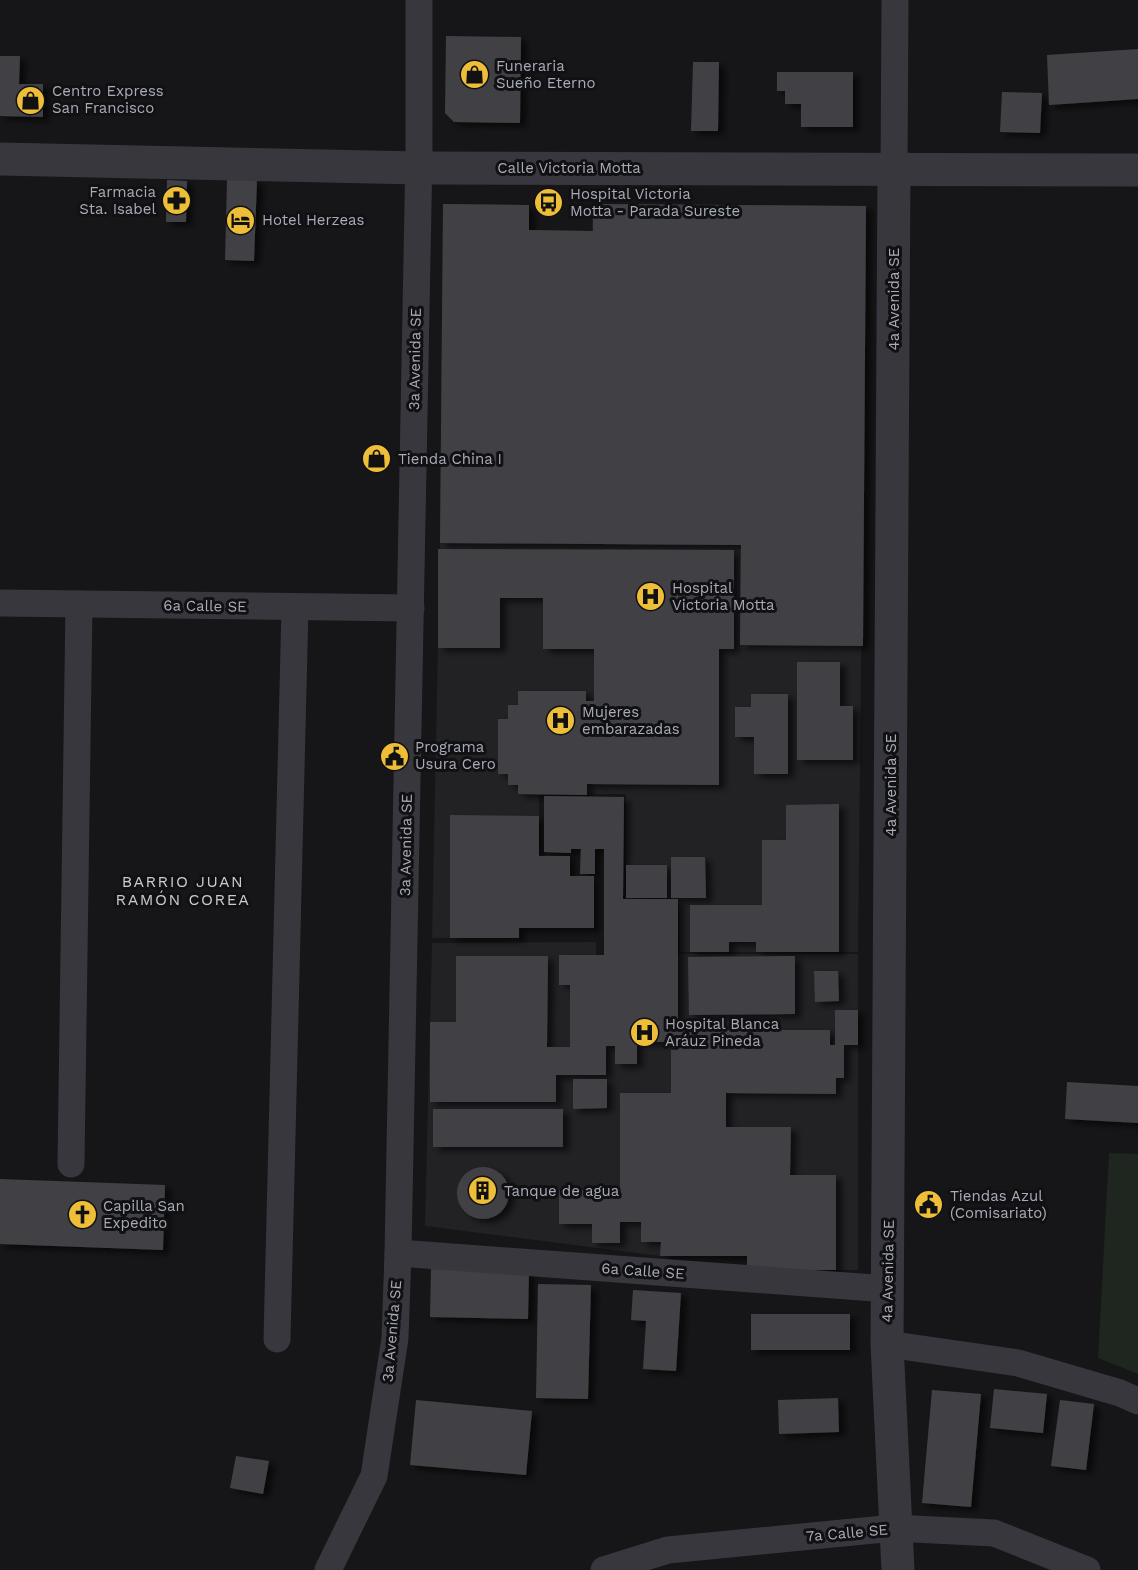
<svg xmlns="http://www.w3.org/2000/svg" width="1138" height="1570" font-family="'Work Sans',sans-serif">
	<defs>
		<filter id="shadow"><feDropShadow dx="6" dy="4" stdDeviation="3" flood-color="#0009"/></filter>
	</defs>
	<rect width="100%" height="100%" fill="#161618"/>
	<g fill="#222225">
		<polygon points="443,204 529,205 529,230 592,231 593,204 866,206 858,952 680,952 679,898 626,898 626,794 539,795 539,855 570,856 570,876 594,876 594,928 520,928 519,938 432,938 440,543"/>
		<polygon points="544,796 624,797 623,898 678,899 678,954 858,954 858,1270 747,1270 747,1256 660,1256 425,1226 432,943 596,942 596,955 604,955 604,849 595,849 580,874 580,849 571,849 571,853 544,852"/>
	</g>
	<polygon fill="#1e261f" points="1109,1153 1138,1154 1138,1374 1098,1358"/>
	<g fill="#404145" filter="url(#shadow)">
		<polygon points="446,36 521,37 520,123 454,122 445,113"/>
		<polygon points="1138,49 1138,99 1049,105 1047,55"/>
		<polygon points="0,56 20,56 19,84 43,84 43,117 0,116"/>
		<polygon points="693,62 719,62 718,131 691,131"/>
		<polygon points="777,72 853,72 853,127 801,127 801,104 785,104 785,91 777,91"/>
		<polygon points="1002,92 1042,93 1040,133 1000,132"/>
		<polygon points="167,180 187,181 186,222 166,222"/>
		<polygon points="227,180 257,180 254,261 225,260"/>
		<polygon points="443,204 529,205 529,230 593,231 593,204 866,206 863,646 740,645 741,545 440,543"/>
		<polygon points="438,549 734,550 734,649 719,649 719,785 587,784 587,795 518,794 518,785 508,785 508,774 498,774 498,719 508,719 508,705 518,705 518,691 586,691 586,701 594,701 594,649 543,649 543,598 500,598 500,648 438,648"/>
		<polygon points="797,662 840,662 840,706 853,706 853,760 797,760"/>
		<polygon points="751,694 788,694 788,774 754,774 754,737 735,737 735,707 751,707"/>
		<polygon points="544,796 624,797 623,899 678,899 678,1030 830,1030 830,1045 835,1045 835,1010 858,1010 858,1045 844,1045 844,1078 836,1078 836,1094 726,1093 726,1127 791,1127 790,1175 836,1175 836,1270 747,1270 747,1256 660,1256 661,1242 641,1242 641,1222 620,1222 620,1243 592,1243 592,1224 559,1224 559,1190 620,1190 620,1093 671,1093 671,1050 678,1050 678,1042 637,1042 637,1064 615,1064 615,1046 606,1046 606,1075 556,1075 556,1102 430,1102 430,1022 456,1022 456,956 548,956 547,1047 570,1047 570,985 559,985 559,955 604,955 604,849 595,849 595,874 580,874 581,849 571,849 571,853 544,852"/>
		<polygon points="839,804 839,952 756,952 756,942 729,942 729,952 690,952 690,905 762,905 762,840 786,840 786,805"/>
		<polygon points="450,815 539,816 539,856 570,856 570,876 594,876 594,928 519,928 519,938 450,938"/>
		<polygon points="671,857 705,857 706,898 671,898"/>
		<rect x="626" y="865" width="41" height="33"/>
		<polygon points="795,956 795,1014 689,1015 688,957"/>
		<polygon points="814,971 838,971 839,1001 815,1002"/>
		<polygon points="573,1079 607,1079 607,1108 573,1109"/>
		<polygon points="1067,1082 1138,1086 1138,1123 1065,1119"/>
		<rect x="433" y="1109" width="130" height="38"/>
		<circle cx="483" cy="1193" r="26"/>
		<polygon points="0,1179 165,1185 163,1250 0,1244"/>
		<polygon points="431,1269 529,1271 528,1319 430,1317"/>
		<polygon points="538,1284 591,1285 588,1399 536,1398"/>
		<polygon points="633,1290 681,1293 676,1371 643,1369 646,1321 631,1320"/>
		<rect x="751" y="1314" width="99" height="36"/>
		<polygon points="994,1389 1047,1394 1043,1433 990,1428"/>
		<polygon points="932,1390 981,1394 971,1507 922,1503"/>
		<polygon points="838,1398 839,1432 779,1434 778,1400"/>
		<polygon points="416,1400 532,1411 526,1475 410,1465"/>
		<polygon points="1060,1400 1094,1404 1086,1470 1051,1466"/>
		<polygon points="236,1456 269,1461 263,1494 230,1488"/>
	</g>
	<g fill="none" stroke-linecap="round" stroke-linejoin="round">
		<g stroke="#37373d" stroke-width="27">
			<polyline points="894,169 895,0"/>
			<polyline points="0,603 411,608"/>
			<polyline points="71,1164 79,604"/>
			<polyline points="398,1253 888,1289"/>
			<polyline points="277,1339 295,607"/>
			<polyline points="887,1344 1018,1363 1120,1393 1138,1401"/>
			<polyline points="328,1570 374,1476 395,1338 398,1253 419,153 419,0"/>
			<polyline points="604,1570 668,1550 894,1528 994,1533 1087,1570"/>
		</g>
		<g stroke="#37373d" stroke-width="33">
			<polyline points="0,159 418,168 1138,170"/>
			<polyline points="894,169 887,1344 898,1570"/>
		</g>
	</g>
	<defs>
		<symbol id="shop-disc" viewBox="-11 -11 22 22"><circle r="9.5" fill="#eebe38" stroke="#111113"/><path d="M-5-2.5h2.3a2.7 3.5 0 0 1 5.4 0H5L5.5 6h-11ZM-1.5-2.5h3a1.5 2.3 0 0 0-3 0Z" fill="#111"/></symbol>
		<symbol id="pharmacy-disc" viewBox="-11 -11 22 22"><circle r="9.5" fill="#eebe38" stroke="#111113"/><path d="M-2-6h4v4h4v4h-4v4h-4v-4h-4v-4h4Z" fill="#111"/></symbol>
		<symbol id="bus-disc" viewBox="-11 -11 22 22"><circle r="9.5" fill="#eebe38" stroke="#111113"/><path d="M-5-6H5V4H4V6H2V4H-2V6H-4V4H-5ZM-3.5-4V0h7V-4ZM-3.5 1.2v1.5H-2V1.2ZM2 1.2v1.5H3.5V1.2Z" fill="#111"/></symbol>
		<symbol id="hotel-disc" viewBox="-11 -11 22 22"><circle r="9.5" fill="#eebe38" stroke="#111113"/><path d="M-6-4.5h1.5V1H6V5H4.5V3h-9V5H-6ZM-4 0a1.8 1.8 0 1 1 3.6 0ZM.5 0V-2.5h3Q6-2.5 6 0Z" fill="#111"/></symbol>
		<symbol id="hospital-disc" viewBox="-11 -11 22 22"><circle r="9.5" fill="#eebe38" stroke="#111113"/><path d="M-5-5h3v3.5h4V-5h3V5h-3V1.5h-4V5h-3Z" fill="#111"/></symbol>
		<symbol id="civic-disc" viewBox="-11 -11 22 22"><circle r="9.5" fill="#eebe38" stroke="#111113"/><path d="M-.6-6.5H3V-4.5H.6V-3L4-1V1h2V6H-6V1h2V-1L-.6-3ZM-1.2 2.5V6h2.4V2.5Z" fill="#111"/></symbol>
		<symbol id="building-disc" viewBox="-11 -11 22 22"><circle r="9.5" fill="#eebe38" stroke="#111113"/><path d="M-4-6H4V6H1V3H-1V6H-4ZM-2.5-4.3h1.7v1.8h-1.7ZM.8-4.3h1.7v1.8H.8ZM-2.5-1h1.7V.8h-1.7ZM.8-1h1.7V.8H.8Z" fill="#111"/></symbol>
		<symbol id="church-disc" viewBox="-11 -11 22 22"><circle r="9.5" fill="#eebe38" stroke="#111113"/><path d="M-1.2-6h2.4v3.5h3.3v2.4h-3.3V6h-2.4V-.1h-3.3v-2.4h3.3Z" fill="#111"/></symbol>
	</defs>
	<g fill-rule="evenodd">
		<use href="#shop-disc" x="458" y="58" width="33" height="33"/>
		<use href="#shop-disc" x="14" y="84" width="33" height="33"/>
		<use href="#pharmacy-disc" x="160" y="184" width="33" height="33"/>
		<use href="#bus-disc" x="532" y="186" width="33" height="33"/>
		<use href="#hotel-disc" x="224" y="204" width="33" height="33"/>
		<use href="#shop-disc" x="360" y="442" width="33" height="33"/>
		<use href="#hospital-disc" x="634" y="580" width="33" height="33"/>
		<use href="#hospital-disc" x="544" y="704" width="33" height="33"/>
		<use href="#civic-disc" x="378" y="740" width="33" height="33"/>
		<use href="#hospital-disc" x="628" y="1016" width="33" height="33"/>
		<use href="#building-disc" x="466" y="1174" width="33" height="33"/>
		<use href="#civic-disc" x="912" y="1188" width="33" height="33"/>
		<use href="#church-disc" x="66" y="1198" width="33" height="33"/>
	</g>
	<g text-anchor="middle" stroke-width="6" stroke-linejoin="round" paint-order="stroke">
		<g font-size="15" fill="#a8acb7" stroke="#111113" text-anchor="start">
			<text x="496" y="71">Funeraria<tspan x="496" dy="17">Sueño Eterno</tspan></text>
			<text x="52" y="96">Centro Express<tspan x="52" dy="17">San Francisco</tspan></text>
			<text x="156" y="197" text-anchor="end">Farmacia<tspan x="156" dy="17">Sta. Isabel</tspan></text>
			<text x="570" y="199">Hospital Victoria<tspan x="570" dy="17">Motta - Parada Sureste</tspan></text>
			<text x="262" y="225">Hotel Herzeas</text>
			<text x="398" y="464">Tienda China I</text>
			<text x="672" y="593">Hospital<tspan x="672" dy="17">Victoria Motta</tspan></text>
			<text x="582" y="717">Mujeres<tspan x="582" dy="17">embarazadas</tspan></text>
			<text x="415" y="752">Programa<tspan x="415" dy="17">Usura Cero</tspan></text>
			<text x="665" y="1029">Hospital Blanca<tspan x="665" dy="17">Aráuz Pineda</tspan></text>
			<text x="504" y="1196">Tanque de agua</text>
			<text x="950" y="1201">Tiendas Azul<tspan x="950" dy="17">(Comisariato)</tspan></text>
			<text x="103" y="1211">Capilla San<tspan x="103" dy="17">Expedito</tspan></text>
		</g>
		<g font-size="15" fill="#a8acb7" stroke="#111113">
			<text x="569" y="173">Calle Victoria Motta</text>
			<text transform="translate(894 299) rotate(-90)" y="5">4a Avenida SE</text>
			<text transform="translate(415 359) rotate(-89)" y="5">3a Avenida SE</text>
			<text transform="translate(205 606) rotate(1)" y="5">6a Calle SE</text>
			<text transform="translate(891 785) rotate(-90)" y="5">4a Avenida SE</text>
			<text transform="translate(406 845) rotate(-89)" y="5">3a Avenida SE</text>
			<text transform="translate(643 1271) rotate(4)" y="5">6a Calle SE</text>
			<text transform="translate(888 1271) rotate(-89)" y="5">4a Avenida SE</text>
			<text transform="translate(392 1331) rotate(-85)" y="5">3a Avenida SE</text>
			<text transform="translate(847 1533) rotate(-5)" y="5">7a Calle SE</text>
		</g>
		<g font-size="16" letter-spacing="1.5" fill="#c9cbd3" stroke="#111113">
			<text x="183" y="887">BARRIO JUAN<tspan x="183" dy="18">RAMÓN COREA</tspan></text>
		</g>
	</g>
</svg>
